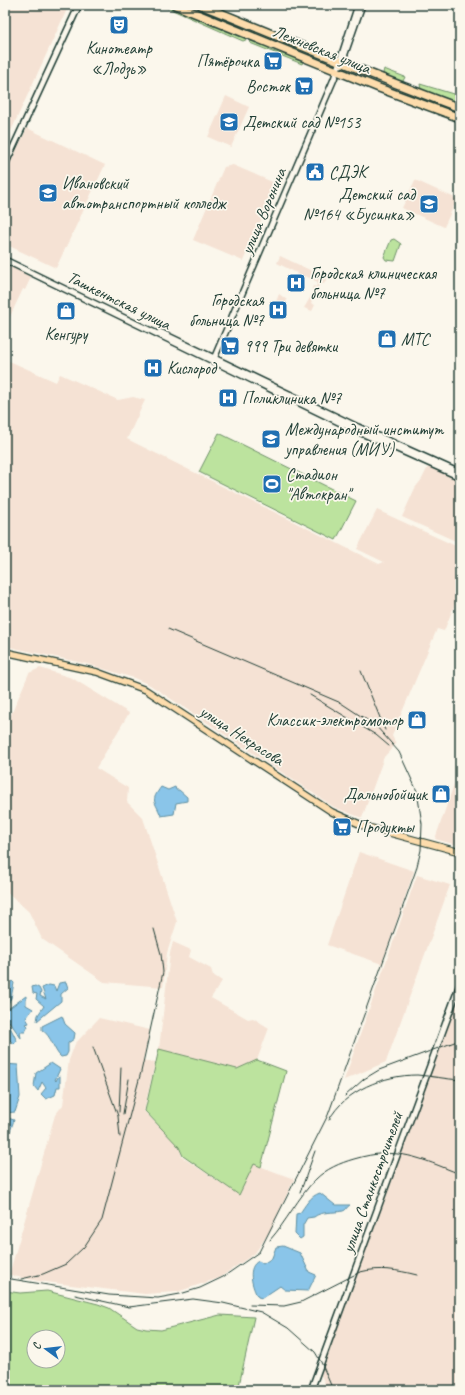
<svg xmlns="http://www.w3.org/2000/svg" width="465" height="1395" font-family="Caveat,sans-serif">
	<rect width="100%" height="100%" fill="#fbf7ec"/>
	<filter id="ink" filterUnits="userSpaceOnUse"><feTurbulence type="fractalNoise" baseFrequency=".025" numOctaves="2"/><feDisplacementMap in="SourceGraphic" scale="8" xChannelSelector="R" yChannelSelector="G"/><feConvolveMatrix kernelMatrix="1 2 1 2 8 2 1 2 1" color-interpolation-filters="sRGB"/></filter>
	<g filter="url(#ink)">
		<g fill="#f5e2d4">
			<polygon points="5,5 69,5 5,144"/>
			<polygon points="226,96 249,107 231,147 208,137"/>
			<polygon points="27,128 105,165 56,268 5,244 5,174"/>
			<polygon points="233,165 277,184 243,261 193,240 224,167"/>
			<polygon points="415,180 457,199 444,227 402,208"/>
			<polygon points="280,256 327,278 324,284 320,283 311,303 315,305 312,311 304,308 314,291 312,289 313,286 316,287 318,282 305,276 299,289 289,285 297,273 277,263"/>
			<polygon points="5,262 32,275 25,290 23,289 5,327"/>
			<polygon points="279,294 287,300 280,316 276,315 275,317 271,315"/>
			<polygon points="5,359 56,382 60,374 118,400 133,397 145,400 127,439 379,564 384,562 357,549 377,510 460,548 460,591 444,631 437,629 392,736 396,744 384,757 362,818 334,807 150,685 134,678 87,664 5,646"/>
			<polygon points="430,463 460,476 460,543 402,517 415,488 422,479"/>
			<polygon points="40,668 72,678 129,713 96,768 128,788 127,802 143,818 177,922 167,953 163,987 104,982 42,939 29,912 5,890 5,729 29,673"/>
			<polygon points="460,767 460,846 435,839"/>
			<polygon points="359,852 414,871 382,964 327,945"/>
			<polygon points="417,875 450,885 386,1062 344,1080"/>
			<polygon points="173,942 191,950 189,957 211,969 213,975 222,981 211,998 248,1019 253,1018 269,1028 257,1060 237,1069 159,1049 170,953"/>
			<polygon points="460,990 460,1390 328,1390 320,1373"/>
			<polygon points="99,1018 150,1030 143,1060 155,1063 144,1111 179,1147 182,1157 239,1195 254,1164 294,1179 270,1231 255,1253 219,1278 177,1292 145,1294 38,1281 9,1275 55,1115 63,1105 69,1060 75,1044"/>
		</g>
		<g fill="#bce39e" stroke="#6e9069" fill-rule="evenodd">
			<polygon points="161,5 170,5 208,22 208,24 215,27 216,25 248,39 243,41"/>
			<polygon points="252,39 271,47 270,50 285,55 286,53 294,55 295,59 303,62 302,64 250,43"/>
			<polygon points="384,69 405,77 402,83 384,75 383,73"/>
			<polygon points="420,84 460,96 460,103 421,90"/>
			<polygon points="394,239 401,244 395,261 386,260 384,257 391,240"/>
			<polygon points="219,433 356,501 336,540 199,472"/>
			<polygon points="159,1049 237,1069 257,1060 286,1071 261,1167 254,1164 239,1195 183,1156 179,1147 145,1111"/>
			<path d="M 5,1291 L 20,1293 L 47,1291 L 98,1304 L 109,1308 L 137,1327 L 146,1329 L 161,1330 L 220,1315 L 254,1317 L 238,1390 L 5,1390 ZM 34,1337 L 58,1337 L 58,1361 L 34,1361 Z"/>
		</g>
		<g fill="#8ac5e9" stroke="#5f8fa1">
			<path d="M 161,787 L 168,790 L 175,787 L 176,790 L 179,790 L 187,797 L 187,801 L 176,803 L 174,814 L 161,816 C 155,800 150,802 161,787 Z"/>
			<path d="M 12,981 L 14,983 L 11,998 L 7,1005 L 5,1004 C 5,997 7,985 12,981 Z"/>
			<polygon points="66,982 68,988 61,994 61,1001 37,1021 38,1015 44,1006 36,999 37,994 33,993 32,987 35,986 39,988 41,992 40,996 46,999 42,988 49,985 54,986 56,991 59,983"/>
			<polygon points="26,996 26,1005 33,1009 26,1018 29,1023 26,1024 28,1026 25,1032 20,1032 21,1038 9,1021 8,1023 17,1041 14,1044 5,1035 5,1011"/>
			<path d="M 62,1016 L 65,1024 L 75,1033 L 74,1039 L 68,1043 L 68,1052 L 66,1056 L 61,1057 C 53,1050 52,1036 42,1030 L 42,1026 Z"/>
			<polygon points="51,1063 60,1069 55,1080 56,1081 58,1077 60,1076 60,1087 57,1087 55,1095 46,1099 41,1094 46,1088 42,1082 38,1091 34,1086 36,1073"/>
			<polygon points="5,1064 18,1065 20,1097 15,1112 5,1113"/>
			<polygon points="8,1118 14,1120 7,1140 5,1140 5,1119"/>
			<path d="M 320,1193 L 335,1205 L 350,1205 C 346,1207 347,1210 343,1211 C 334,1213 321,1211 314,1217 L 307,1218 L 303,1225 L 303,1237 L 300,1239 L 295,1234 L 296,1214 L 300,1213 C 305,1206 310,1196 320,1193 Z"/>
			<path d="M 283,1246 L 300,1253 L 309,1272 L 316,1275 L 308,1291 L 285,1290 L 280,1286 L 262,1298 L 258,1297 C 252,1288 246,1266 259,1261 L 263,1264 L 272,1258 L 276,1247 Z"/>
		</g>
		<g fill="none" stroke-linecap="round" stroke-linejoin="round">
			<defs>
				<g id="secondary">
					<polyline points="341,65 362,5"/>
					<polyline points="5,165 79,5"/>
					<polyline points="5,260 357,431 460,477"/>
					<polyline points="160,332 358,427 460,473"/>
					<polyline points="213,361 334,79 358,5"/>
					<polyline points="311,1390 460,984"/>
				</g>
				<polyline id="primary" points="5,652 97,672 146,690 332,812 364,826 460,852"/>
				<g id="highway">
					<polyline points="175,5 379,88 460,118"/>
					<path d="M 201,5 C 287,40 373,76 460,108"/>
				</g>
			</defs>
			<use href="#secondary" stroke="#1f3d34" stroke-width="8"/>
			<use href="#primary" stroke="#1f3d34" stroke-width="8"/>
			<use href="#highway" stroke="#1f3d34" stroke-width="10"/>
			<use href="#secondary" stroke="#fbf7ec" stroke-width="5"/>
			<use href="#primary" stroke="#fddcac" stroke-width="5.5"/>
			<use href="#highway" stroke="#fddcac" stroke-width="7"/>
			<g stroke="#1f3d34" stroke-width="1">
				<polyline points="361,671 385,730"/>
				<polyline points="310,695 376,735 389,746"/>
				<polyline points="93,1047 118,1116 120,1137"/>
				<polyline points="345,1096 364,1079 379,1070 460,1040"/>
				<polyline points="119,1112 121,1067"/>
				<polyline points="123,1114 129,1079"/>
				<path d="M 329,1120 C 345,1090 384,1075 417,1075 C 431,1076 446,1079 460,1080"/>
				<polyline points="300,1193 315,1151"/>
				<path d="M 270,1240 C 287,1221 298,1197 316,1179 C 326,1169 340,1163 354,1159 C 398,1146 419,1158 460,1174"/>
				<polyline points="5,1278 109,1295 158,1298 180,1294 200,1288 223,1277 259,1252 328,1115 416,870 421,850 422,824 417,791 399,752 376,726 341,703 168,629"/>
				<polyline points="21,1279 43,1274 66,1264 84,1247 102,1220 141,1072 163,972 161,954 154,929"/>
				<polyline points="75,1295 129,1307 193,1299 223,1303 261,1312 288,1328 315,1352 321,1362 333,1390"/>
				<path d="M 250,1305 L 284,1306 L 301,1302 L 360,1272 C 380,1267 397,1270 417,1275"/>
			</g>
		</g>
	</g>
	<defs>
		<symbol id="theatre-square" viewBox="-11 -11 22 22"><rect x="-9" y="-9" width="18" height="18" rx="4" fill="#1f6fb2" stroke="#fbf7ec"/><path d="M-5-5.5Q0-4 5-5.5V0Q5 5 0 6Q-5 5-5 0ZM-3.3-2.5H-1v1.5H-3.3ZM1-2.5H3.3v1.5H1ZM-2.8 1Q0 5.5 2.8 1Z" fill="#fff"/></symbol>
		<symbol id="supermarket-square" viewBox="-11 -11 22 22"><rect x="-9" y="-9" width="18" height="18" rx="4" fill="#1f6fb2" stroke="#fbf7ec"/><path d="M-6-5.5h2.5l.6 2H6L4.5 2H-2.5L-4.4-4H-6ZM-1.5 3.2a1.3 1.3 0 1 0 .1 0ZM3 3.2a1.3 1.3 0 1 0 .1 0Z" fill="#fff"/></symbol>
		<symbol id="school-square" viewBox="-11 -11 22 22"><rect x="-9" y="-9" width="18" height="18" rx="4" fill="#1f6fb2" stroke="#fbf7ec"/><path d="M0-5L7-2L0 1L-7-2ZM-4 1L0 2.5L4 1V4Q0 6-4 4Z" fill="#fff"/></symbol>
		<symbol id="civic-square" viewBox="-11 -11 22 22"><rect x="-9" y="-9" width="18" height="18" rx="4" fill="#1f6fb2" stroke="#fbf7ec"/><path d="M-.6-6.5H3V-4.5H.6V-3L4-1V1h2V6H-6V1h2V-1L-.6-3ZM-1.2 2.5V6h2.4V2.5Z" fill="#fff"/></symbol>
		<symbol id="university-square" viewBox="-11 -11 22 22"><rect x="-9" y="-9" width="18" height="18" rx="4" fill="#1f6fb2" stroke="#fbf7ec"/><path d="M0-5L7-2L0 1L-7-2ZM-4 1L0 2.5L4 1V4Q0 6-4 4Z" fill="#fff"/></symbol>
		<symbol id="hospital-square" viewBox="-11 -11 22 22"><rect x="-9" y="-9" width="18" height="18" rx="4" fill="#1f6fb2" stroke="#fbf7ec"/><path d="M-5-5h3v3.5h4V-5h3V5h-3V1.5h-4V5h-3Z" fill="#fff"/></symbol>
		<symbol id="shop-square" viewBox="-11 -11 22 22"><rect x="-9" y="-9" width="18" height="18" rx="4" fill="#1f6fb2" stroke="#fbf7ec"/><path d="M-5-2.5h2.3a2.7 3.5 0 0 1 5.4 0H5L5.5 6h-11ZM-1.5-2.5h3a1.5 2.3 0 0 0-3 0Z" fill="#fff"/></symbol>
		<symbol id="stadium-square" viewBox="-11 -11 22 22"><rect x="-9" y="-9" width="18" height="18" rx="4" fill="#1f6fb2" stroke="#fbf7ec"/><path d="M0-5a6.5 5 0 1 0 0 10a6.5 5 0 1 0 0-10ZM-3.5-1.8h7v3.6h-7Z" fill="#fff"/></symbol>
	</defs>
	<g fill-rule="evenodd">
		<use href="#theatre-square" x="108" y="14" width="22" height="22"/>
		<use href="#supermarket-square" x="262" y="50" width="22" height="22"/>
		<use href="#supermarket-square" x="293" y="75" width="22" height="22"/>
		<use href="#school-square" x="218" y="111" width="22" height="22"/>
		<use href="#civic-square" x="304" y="161" width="22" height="22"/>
		<use href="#university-square" x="37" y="182" width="22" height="22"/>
		<use href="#school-square" x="418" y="193" width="22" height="22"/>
		<use href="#hospital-square" x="285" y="272" width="22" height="22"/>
		<use href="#hospital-square" x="267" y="299" width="22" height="22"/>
		<use href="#shop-square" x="55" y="300" width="22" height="22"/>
		<use href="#shop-square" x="376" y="328" width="22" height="22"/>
		<use href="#supermarket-square" x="219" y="335" width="22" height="22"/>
		<use href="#hospital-square" x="142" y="357" width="22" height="22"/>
		<use href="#hospital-square" x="217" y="387" width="22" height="22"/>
		<use href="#university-square" x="260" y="428" width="22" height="22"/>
		<use href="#stadium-square" x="261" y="473" width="22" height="22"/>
		<use href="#shop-square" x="406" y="709" width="22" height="22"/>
		<use href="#shop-square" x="430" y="783" width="22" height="22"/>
		<use href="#supermarket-square" x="331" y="816" width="22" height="22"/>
	</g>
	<g text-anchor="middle" stroke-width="3.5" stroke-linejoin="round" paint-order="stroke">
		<g font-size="17" fill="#1f3d34" stroke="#fbf7ec" text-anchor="start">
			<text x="119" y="54" text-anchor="middle">Кинотеатр<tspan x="119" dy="20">«Лодзь»</tspan></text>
			<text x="259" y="67" text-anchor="end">Пятёрочка</text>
			<text x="290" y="92" text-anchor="end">Восток</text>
			<text x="243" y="128">Детский сад №153</text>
			<text x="329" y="178">СДЭК</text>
			<text x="62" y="189">Ивановский<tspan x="62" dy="20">автотранспортный колледж</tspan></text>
			<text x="415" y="200" text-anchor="end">Детский сад<tspan x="415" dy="20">№164 «Бусинка»</tspan></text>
			<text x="310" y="279">Городская клиническая<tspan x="310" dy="20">больница №7</tspan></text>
			<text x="264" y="306" text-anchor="end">Городская<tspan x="264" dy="20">больница №7</tspan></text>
			<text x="66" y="340" text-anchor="middle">Кенгуру</text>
			<text x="401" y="345">МТС</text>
			<text x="244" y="352">999 Три девятки</text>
			<text x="167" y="374">Кислород</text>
			<text x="242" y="404">Поликлиника №7</text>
			<text x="285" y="435">Международный институт<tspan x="285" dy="20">управления (МИУ)</tspan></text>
			<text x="286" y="480">Стадион<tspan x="286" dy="20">"Автокран"</tspan></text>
			<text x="403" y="726" text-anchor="end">Классик-электромотор</text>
			<text x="427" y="800" text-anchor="end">Дальнобойщик</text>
			<text x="356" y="833">Продукты</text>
		</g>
		<g font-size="17" fill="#1f3d34" stroke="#fbf7ec">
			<text transform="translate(322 49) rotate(22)" y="6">Лежневская улица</text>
			<text transform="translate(263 211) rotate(-67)" y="6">улица Воронина</text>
			<text transform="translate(119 300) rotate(26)" y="6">Ташкентская улица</text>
			<text transform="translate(242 735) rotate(33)" y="6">улица Некрасова</text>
			<text transform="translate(372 1182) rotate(-70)" y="6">улица Станкостроителей</text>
		</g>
	</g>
	<rect width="465" height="1395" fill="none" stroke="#fbf7ec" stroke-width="20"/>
	<rect x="10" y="10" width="445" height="1375" fill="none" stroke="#1f3d34" stroke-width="1.5" filter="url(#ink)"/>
	<g transform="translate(46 1349) rotate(285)"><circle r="19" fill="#fbf7ec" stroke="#a3ada2"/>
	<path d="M0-3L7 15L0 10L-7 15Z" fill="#1f6fb2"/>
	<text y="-6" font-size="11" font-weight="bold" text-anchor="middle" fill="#1f3d34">С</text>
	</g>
</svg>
